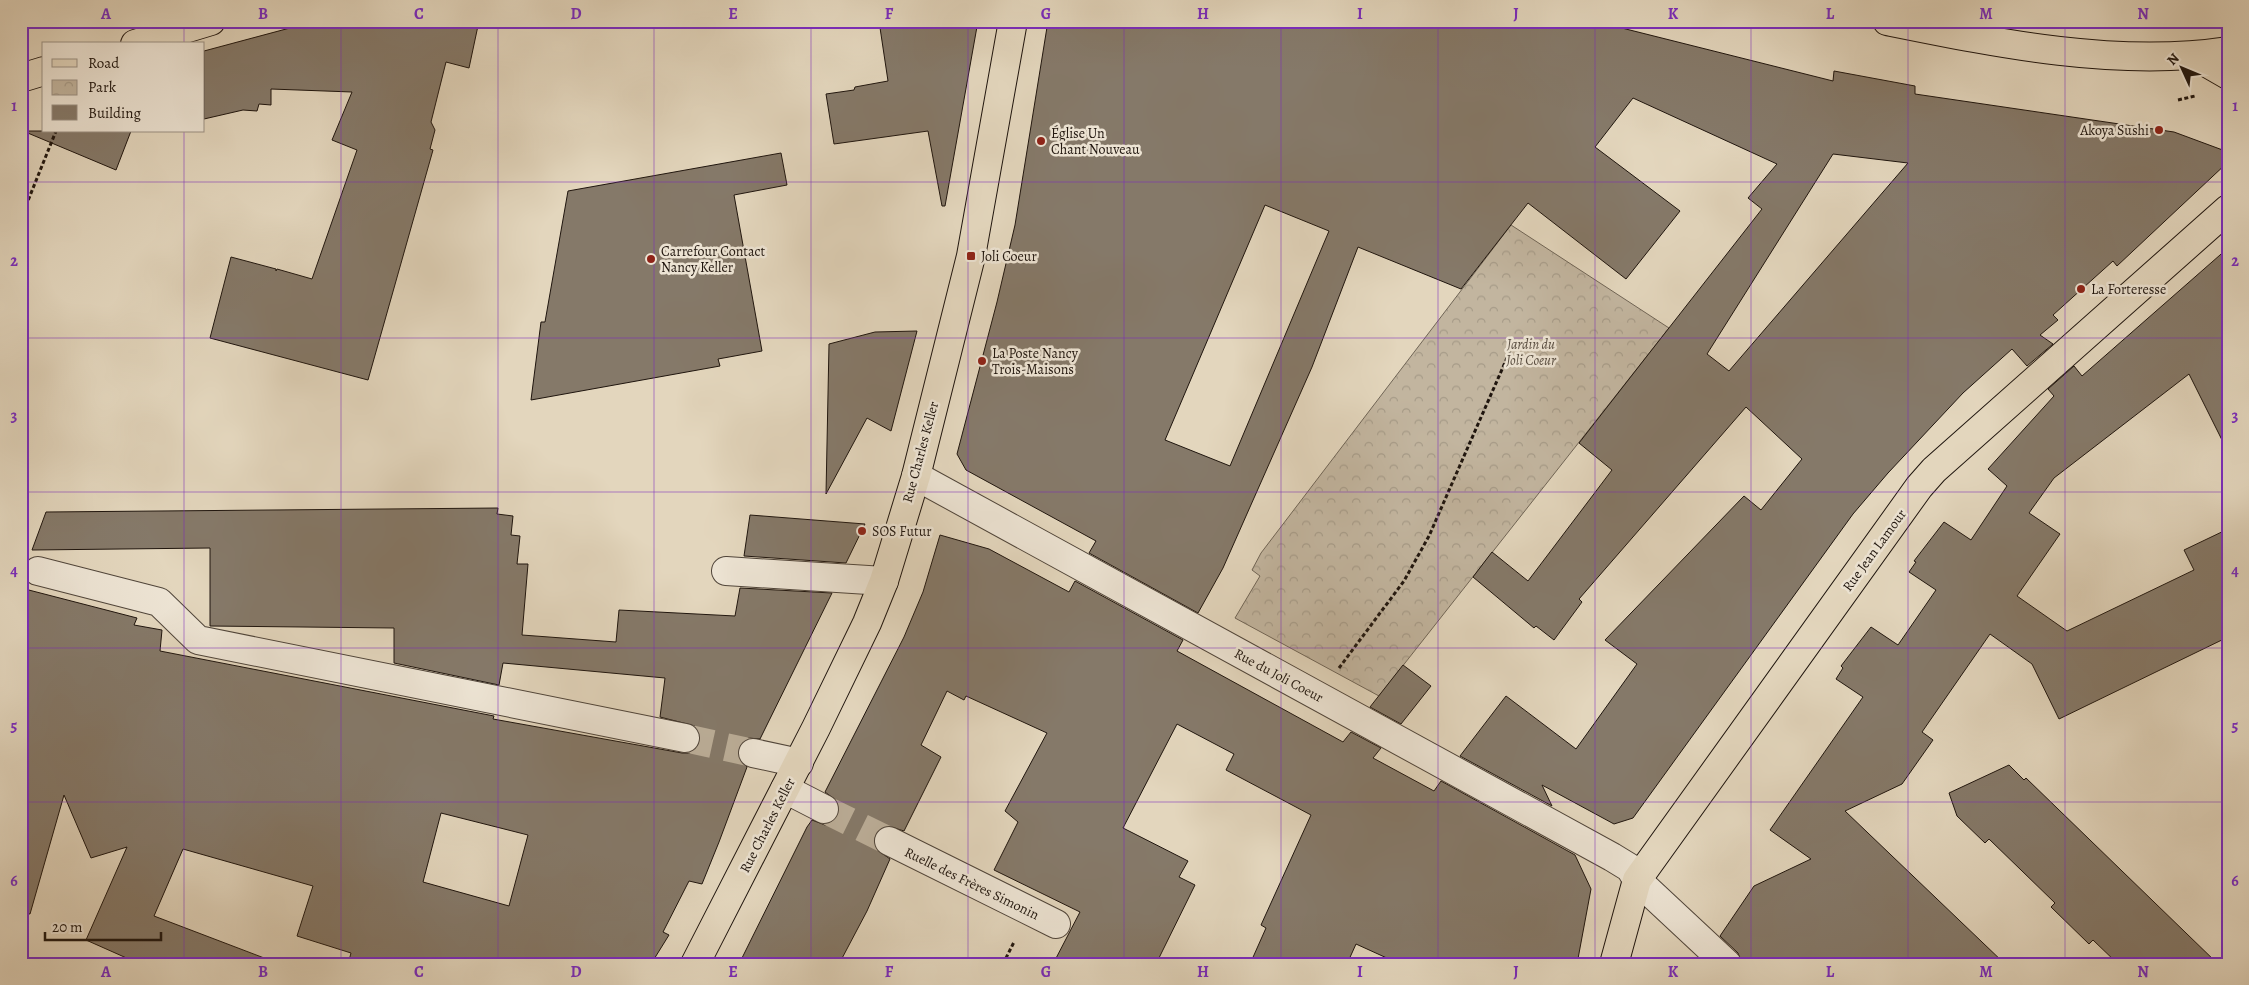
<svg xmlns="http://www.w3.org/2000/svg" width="2249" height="985" font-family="Alegreya,serif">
	<defs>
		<pattern id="park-crowns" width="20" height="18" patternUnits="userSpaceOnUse" patternTransform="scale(1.25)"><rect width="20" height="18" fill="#c2b59f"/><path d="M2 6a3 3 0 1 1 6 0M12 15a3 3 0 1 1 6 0" fill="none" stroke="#a69b88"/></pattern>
	</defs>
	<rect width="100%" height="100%" fill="#e3d6bd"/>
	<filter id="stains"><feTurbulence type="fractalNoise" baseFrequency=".004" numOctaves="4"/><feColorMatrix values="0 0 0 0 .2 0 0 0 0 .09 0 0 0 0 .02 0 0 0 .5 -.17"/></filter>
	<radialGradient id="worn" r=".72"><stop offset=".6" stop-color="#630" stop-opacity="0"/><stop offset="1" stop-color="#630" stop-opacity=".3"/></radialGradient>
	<polygon fill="url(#park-crowns)" stroke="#706556" points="1511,225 1669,328 1379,696 1235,618 1260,576 1252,570 1261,553"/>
	<g fill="#857969" stroke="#1f150e" fill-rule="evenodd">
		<polygon points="316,21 479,21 469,68 446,62 431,122 435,130 430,149 433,150 368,380 210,338 231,257 276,269 276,271 277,269 312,279 357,150 332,140 352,92 271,89 271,105 259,104 257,111 243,110 204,119 204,51"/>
		<polygon points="879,21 978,21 945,206 942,206 928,131 834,144 826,94 854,90 855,87 888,81"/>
		<path d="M 1048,21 L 1594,21 L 1833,81 L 1834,71 L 1915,86 L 1915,94 L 2174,132 L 2228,152 L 2228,162 L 2117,266 L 2113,261 L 2053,315 L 2058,320 L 2040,335 L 2053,344 L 2027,366 L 2012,349 L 1963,393 L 1888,473 L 1853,514 L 1633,818 L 1614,824 L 1542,785 L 1552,806 L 1460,756 L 1506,696 L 1576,749 L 1637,664 L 1605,640 L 1744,496 L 1761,510 L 1802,459 L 1746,407 L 1579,599 L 1582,602 L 1554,640 L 1536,626 L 1534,628 L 1473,577 L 1492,552 L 1528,581 L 1612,470 L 1579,443 L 1762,209 L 1748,198 L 1777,164 L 1633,98 L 1595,147 L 1680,211 L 1626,279 L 1528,203 L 1461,289 L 1358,247 L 1312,367 L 1223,568 L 1198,613 L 1089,553 L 1096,541 L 966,470 L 957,454 L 997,302 L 1015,225 ZM 1833,154 L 1908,163 L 1729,371 L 1707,354 ZM 1265,205 L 1329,231 L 1230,466 L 1165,440 Z"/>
		<polygon points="23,131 131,131 116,170"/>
		<polygon points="781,153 787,185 734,195 762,351 718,359 720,366 531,400 541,322 545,322 568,191"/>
		<polygon points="2228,248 2228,452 2189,374 2054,478 2029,513 2060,534 2017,596 2067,631 2194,570 2184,550 2228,529 2228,637 2059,719 2032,664 1990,634 1922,732 1933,740 1902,784 1845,811 2005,964 1742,964 1738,953 1720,936 1754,886 1811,859 1770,830 1863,697 1836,679 1843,668 1841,666 1871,627 1898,645 1936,590 1909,572 1916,562 1914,561 1944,522 1971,540 2007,486 1988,469 2054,396 2048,389 2074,366 2082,376"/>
		<polygon points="917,331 891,431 867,418 826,494 829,344 875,332"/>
		<path d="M 498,508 L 497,514 L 513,516 L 511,535 L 520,536 L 517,564 L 528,564 L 522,635 L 616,642 L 619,610 L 735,616 L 740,588 L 832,593 L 760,739 L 748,738 L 741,743 L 738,749 L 738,758 L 747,767 L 719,842 L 702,884 L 689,881 L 663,932 L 669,935 L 651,964 L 348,964 L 351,953 L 297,936 L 313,886 L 183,849 L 154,916 L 272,961 L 272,964 L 140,964 L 86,940 L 127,847 L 91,858 L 64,795 L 30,914 L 21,913 L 21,588 L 137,618 L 134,625 L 162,630 L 160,651 L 494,716 L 493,719 L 682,753 L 690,753 L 696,749 L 700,741 L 700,733 L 695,726 L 660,717 L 665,678 L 503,663 L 499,685 L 394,663 L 394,628 L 210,626 L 210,548 L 32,550 L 46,512 ZM 441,813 L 528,835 L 509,906 L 423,882 Z"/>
		<polygon points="750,515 865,524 846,563 744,556"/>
		<polygon points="940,535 989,549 1069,592 1075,581 1183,640 1177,651 1343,742 1351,732 1381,748 1373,758 1434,791 1441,781 1575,855 1591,889 1577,964 1400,964 1356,944 1347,964 1250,964 1266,928 1261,925 1311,815 1226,770 1234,754 1177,724 1123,828 1188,861 1179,877 1195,885 1156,964 1053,964 1080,912 994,870 1018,822 1005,811 1047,733 966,696 964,700 947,691 921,745 941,757 904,831 888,826 880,828 875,834 873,841 876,849 890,859 867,911 839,964 739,964 807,827 812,820 825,825 833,822 838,816 840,809 837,801 825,792 904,637 923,592"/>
		<polygon points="1403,665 1431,686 1401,724 1370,707"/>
		<polygon points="2009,765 2024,780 2026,778 2218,964 2118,964 2093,940 2089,944 2051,907 2055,903 1989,839 1985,843 1957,816 1949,793"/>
	</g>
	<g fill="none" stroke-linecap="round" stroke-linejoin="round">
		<g stroke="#bcaf9a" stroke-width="28" stroke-dasharray="28 14" stroke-linecap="butt">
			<polyline points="685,738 753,753"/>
			<polyline points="824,809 889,841"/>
		</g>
		<defs>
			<g id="minor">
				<polyline points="916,476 1612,857 1630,868 1637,880 1727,964"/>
				<polyline points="38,571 159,602 198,640 685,738"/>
				<polyline points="726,571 884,581"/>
				<polyline points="753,753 799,763"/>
				<polyline points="785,789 824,809"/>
				<polyline points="889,841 1056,924"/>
			</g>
			<g id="major">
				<path d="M 1887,21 C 1996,43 2117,68 2228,51"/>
				<polyline points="135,44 211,21"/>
				<polyline points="2195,56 2228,75"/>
				<polyline points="21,78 44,71"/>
				<polyline points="695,964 816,728 867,623 884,581 916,476 971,256 1013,21"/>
				<polyline points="1614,964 1637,880 1919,487 1934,470 2228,209"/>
			</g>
		</defs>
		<use href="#minor" stroke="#50453a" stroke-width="30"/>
		<use href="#major" stroke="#1f150e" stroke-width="30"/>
		<g stroke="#1f150e" stroke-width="3" stroke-dasharray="4 2.5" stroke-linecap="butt">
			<polyline points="2178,100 2195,96"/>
			<polyline points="21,218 56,131"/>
			<polyline points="1339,668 1404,581 1429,536 1514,342"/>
			<polyline points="1003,964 1014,942"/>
		</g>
		<use href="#minor" stroke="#ede4d4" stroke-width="28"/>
		<use href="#major" stroke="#e3d6bd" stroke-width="28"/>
	</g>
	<path fill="none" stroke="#7b2cbf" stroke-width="1" stroke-opacity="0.55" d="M 184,21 L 184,44M 341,21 L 341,964M 498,21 L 498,964M 654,21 L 654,964M 811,21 L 811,964M 968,21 L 968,964M 1124,21 L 1124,964M 1281,21 L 1281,964M 1438,21 L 1438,964M 1595,21 L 1595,964M 1751,21 L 1751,964M 1908,21 L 1908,964M 2065,21 L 2065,964M 184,131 L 184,964M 21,182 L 2228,182M 21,338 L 2228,338M 21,492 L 2228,492M 21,648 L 2228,648M 21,802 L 2228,802"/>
	<g fill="#8f2418" stroke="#ede4d4" stroke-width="2">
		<circle cx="2159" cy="130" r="5"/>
		<circle cx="1041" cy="141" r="5"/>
		<rect x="966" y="251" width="10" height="10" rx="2.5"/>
		<circle cx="651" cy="259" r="5"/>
		<circle cx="2081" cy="289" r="5"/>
		<circle cx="982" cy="361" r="5"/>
		<circle cx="862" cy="531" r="5"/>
	</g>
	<g text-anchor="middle" stroke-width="5" stroke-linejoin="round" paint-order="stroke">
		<g font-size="14" fill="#1f150e" stroke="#ede4d4" text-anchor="start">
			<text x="2149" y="135" text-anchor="end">Akoya Sushi</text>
			<text x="1051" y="138">Église Un<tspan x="1051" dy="16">Chant Nouveau</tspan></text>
			<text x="661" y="256">Carrefour Contact<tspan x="661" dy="16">Nancy Keller</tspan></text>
			<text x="981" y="261">Joli Coeur</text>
			<text x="2091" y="294">La Forteresse</text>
			<text x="992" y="358">La Poste Nancy<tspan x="992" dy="16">Trois-Maisons</tspan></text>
			<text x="872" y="536">SOS Futur</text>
		</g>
		<g font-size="14" font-style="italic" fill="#584d41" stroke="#ede4d4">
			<text x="1531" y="349">Jardin du<tspan x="1531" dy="16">Joli Coeur</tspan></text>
		</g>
		<g font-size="14" fill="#1f150e" stroke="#ede4d4">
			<text transform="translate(920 452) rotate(-75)" y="5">Rue Charles Keller</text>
			<text transform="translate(1874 550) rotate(-54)" y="5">Rue Jean Lamour</text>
			<text transform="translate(1279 675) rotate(28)" y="5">Rue du Joli Coeur</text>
			<text transform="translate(767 825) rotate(-63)" y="5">Rue Charles Keller</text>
			<text transform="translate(972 883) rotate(26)" y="5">Ruelle des Frères Simonin</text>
		</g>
	</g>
	<rect width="2249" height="985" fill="none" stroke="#e3d6bd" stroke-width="55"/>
	<rect x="42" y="42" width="162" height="90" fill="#ede4d4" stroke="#9b9185"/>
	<rect x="52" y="59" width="25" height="8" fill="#e3d6bd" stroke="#9b9185"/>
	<text x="88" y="68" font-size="15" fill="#1f150e">Road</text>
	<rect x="52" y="80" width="25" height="15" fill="url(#park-crowns)" stroke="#9b9185"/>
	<text x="88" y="92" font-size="15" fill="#1f150e">Park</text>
	<rect x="52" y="105" width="25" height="15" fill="#857969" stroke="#9b9185"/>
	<text x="88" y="118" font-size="15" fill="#1f150e">Building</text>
	<g transform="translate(2182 68) rotate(314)" stroke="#ede4d4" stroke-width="4" paint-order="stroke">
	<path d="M0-4L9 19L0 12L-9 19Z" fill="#1f150e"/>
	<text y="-8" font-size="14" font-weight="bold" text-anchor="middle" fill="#1f150e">N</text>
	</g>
	<path d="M45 932v8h116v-8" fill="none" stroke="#1f150e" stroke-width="2.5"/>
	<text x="52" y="932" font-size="15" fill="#1f150e" stroke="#ede4d4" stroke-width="4" paint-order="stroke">20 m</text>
	<rect x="28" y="28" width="2194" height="930" fill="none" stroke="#7b2cbf" stroke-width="2"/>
	<g font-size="16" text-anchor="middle" font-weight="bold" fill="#7b2cbf">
		<text x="106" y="19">A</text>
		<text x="263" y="19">B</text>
		<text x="419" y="19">C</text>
		<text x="576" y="19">D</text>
		<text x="733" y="19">E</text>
		<text x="889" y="19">F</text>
		<text x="1046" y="19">G</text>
		<text x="1203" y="19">H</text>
		<text x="1360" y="19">I</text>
		<text x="1516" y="19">J</text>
		<text x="1673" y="19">K</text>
		<text x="1830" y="19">L</text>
		<text x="1986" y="19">M</text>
		<text x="2143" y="19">N</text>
		<text x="14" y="111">1</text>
		<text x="2235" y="111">1</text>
		<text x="14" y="266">2</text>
		<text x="2235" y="266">2</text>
		<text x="14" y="421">3</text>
		<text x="2235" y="421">3</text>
		<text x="14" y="576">4</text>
		<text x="2235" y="576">4</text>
		<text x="14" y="731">5</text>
		<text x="2235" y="731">5</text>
		<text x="14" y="886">6</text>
		<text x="2235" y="886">6</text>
		<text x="106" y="977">A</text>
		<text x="263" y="977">B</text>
		<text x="419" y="977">C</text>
		<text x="576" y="977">D</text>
		<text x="733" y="977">E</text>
		<text x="889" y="977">F</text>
		<text x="1046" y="977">G</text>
		<text x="1203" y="977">H</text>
		<text x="1360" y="977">I</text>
		<text x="1516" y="977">J</text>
		<text x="1673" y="977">K</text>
		<text x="1830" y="977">L</text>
		<text x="1986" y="977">M</text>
		<text x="2143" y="977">N</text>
	</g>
	<rect width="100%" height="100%" filter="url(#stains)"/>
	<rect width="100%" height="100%" fill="url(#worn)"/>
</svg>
